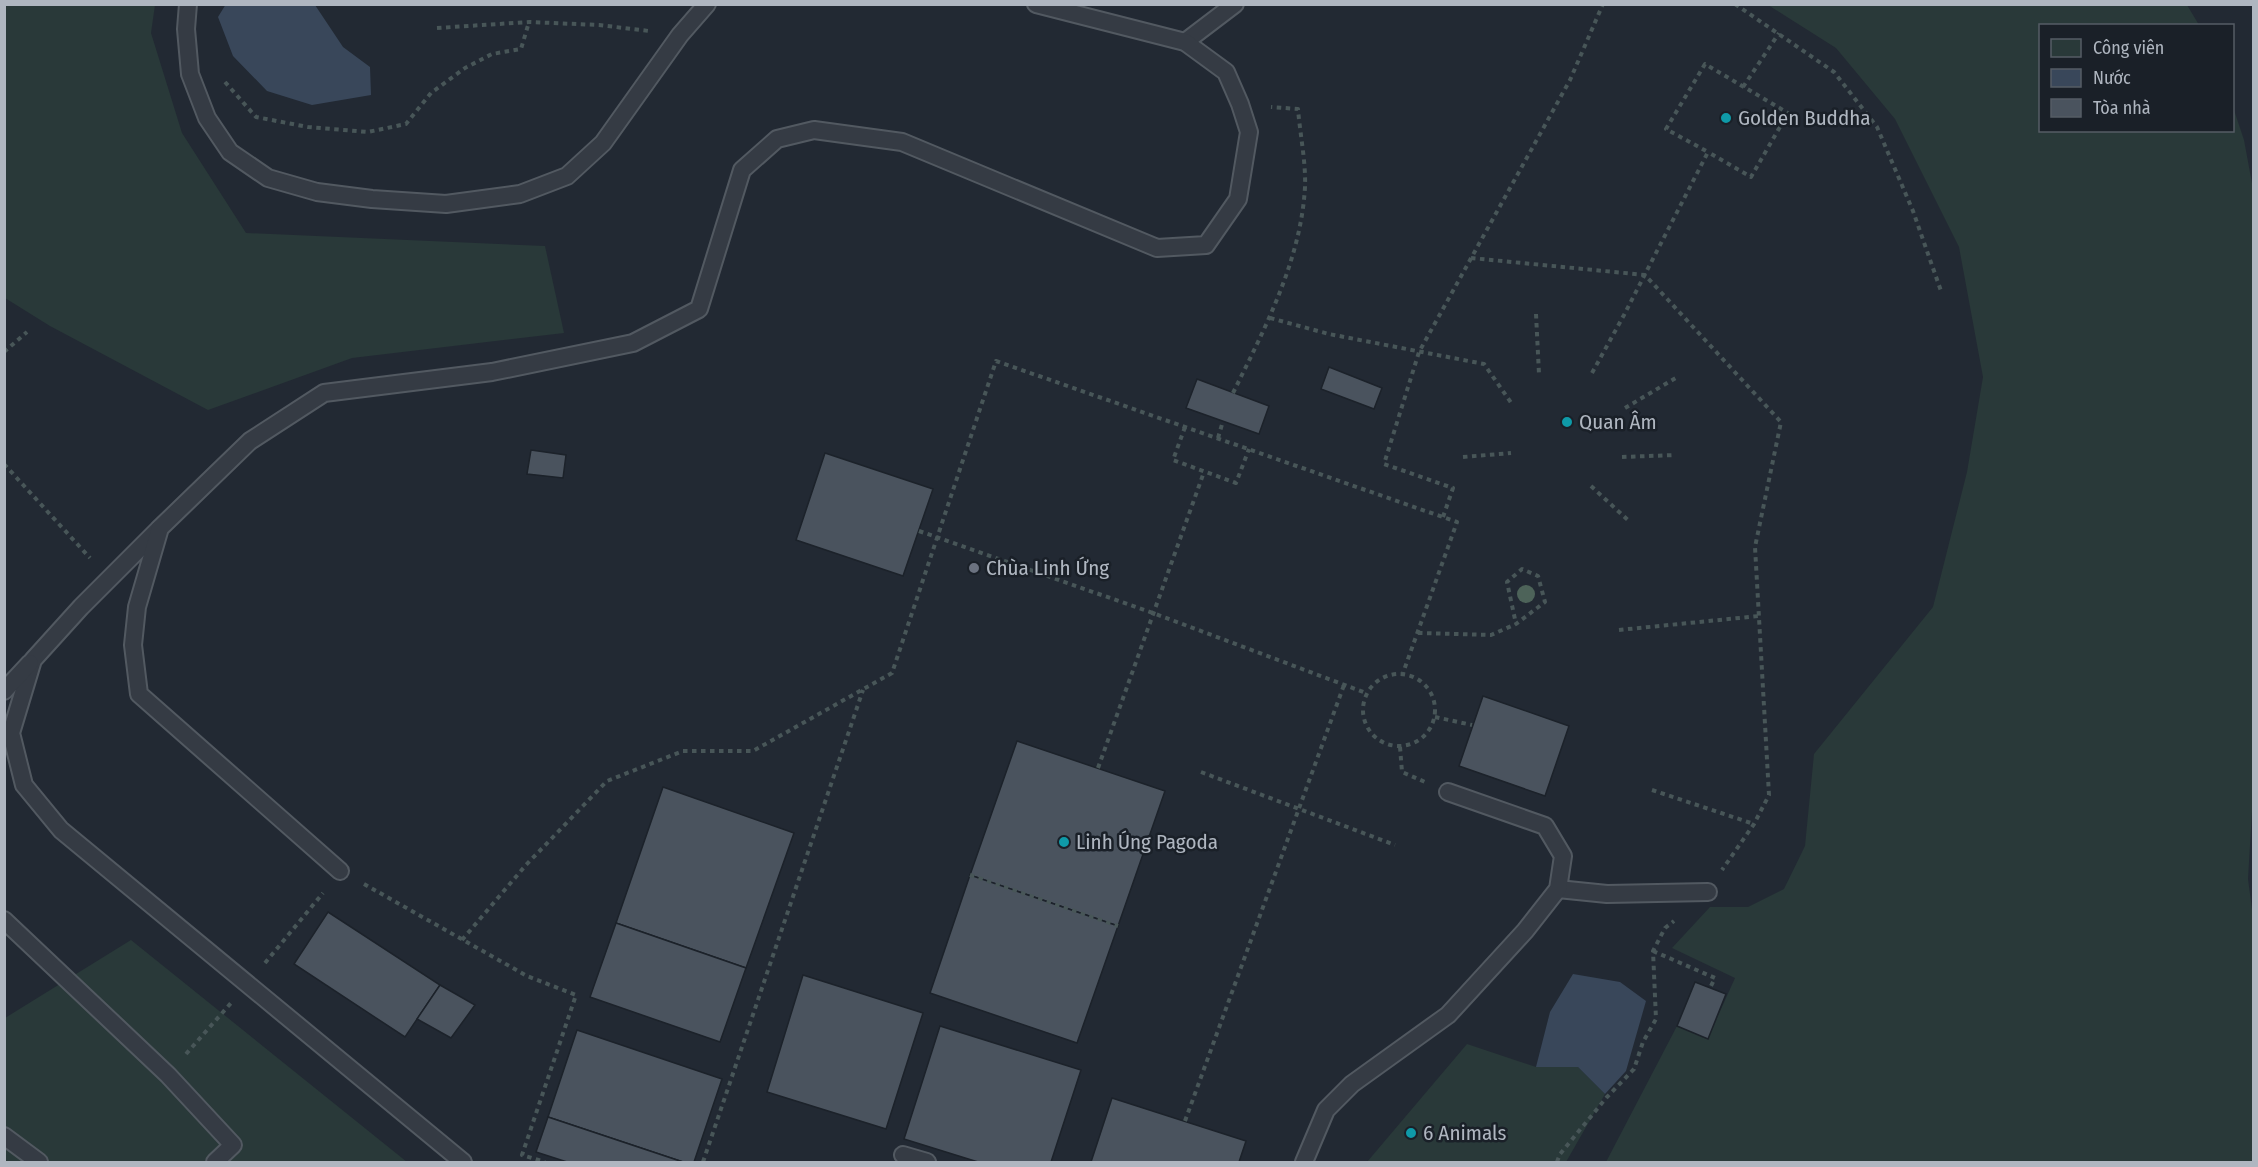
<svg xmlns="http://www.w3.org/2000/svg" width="2258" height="1167" font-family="'Fira Sans Condensed',sans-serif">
	<rect width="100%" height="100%" fill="#222933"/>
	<g fill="#293939">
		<polygon points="4,5 155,5 151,33 182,133 246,233 545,246 564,333 352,358 208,410 50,326 5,298"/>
		<polygon points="1768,5 2187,5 2199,25 2040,26 2040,130 2232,130 2233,107 2244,140 2254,194 2254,778 2248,879 2254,924 2253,1162 1606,1162 1677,1026 1708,1038 1735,978 1672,948 1710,907 1748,907 1784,889 1805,846 1814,754 1933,607 1967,472 1983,377 1959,247 1895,119 1836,48"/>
		<polygon points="131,940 407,1162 5,1162 5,1018"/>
		<polygon points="1467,1044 1536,1067 1578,1067 1605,1094 1566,1162 1367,1162"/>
	</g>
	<g fill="#39475a">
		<polygon points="226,4 315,5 343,47 370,67 371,95 312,105 267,91 233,56 218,17"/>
		<polygon points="1573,974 1620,982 1646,1001 1626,1071 1605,1094 1578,1067 1536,1067 1550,1012"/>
	</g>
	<g fill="#4a535e" stroke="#1c222a" stroke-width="1.5">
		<polygon points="1329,367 1382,388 1374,409 1321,389"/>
		<polygon points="1197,379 1269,406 1259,434 1186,408"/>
		<polygon points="531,450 566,455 563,478 527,474"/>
		<polygon points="825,453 933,489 903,576 796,540"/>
		<polygon points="1483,696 1569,726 1545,796 1459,766"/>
		<polygon points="1017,741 1165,791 1118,926 970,875"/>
		<polygon points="663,787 794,833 746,968 616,923"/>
		<polygon points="970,875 1118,926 1077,1043 930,993"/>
		<polygon points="328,912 440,985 405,1037 294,964"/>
		<polygon points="616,923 746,968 720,1042 590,997"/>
		<polygon points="803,975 923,1013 886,1129 767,1092"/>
		<polygon points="1695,982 1726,994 1708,1039 1677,1026"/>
		<polygon points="440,985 475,1005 451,1038 417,1019"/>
		<polygon points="940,1026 1081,1070 1051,1162 978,1162 904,1139"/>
		<polygon points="577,1030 722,1079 694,1162 683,1162 548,1117"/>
		<polygon points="1112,1098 1246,1141 1239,1162 1091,1162"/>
		<polygon points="548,1117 683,1162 567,1162 536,1152"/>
	</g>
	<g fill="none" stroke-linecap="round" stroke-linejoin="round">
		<defs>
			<g id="service">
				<polyline points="188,4 186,29 190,74 207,118 230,152 268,178 317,192 372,199 446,204 520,194 567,176 603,143 680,35 707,4"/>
				<polyline points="1185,42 1235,4"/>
				<polyline points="159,529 81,607 33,660 11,733 24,785 61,830 463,1162"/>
				<polyline points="4,691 30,663"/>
				<polyline points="340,871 139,694 133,645 137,607 160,528 250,441 324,393 492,372 633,343 699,309 742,170 777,139 814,130 902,142 1157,248 1206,245 1238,199 1249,132 1240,104 1226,72 1185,42 1036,4"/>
				<polyline points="1558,889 1607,894 1708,892"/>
				<polyline points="4,920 168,1075 233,1145 215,1162"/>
				<polyline points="4,1136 39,1162"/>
				<polyline points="903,1155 927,1162"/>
				<polyline points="1304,1162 1326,1110 1352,1084 1448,1015 1525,931 1558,889 1563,856 1545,826 1448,792"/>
			</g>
		</defs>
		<use href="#service" stroke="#525961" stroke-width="20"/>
		<g stroke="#485658" stroke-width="4" stroke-dasharray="4.5 4.5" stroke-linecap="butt">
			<polyline points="1735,4 1834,72 1877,127 1913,211 1941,291"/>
			<polyline points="437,28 529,22 599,25 649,31"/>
			<polyline points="225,82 256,117 308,127 368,132 406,124 431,93 465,68 492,54 521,49 529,22"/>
			<polyline points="1743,87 1779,33"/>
			<polyline points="1471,258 1645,275 1781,422 1755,547 1769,795 1754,824 1722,870"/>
			<polyline points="1536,314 1539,374"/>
			<polyline points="1270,318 1329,334 1484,364 1512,404"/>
			<polyline points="4,352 27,332"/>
			<polyline points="1592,373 1624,315 1708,152 1666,129 1705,64 1788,113 1751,177 1708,152"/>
			<path d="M 1233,393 C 1265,328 1301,260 1305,187 C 1306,162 1300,134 1298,109 L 1271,107"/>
			<polyline points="1625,408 1679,376"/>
			<polyline points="1185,427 1173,460 1236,483 1249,449"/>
			<polyline points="1218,438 1223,421"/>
			<polyline points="1463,457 1511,453"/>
			<polyline points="1622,457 1675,455"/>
			<polyline points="4,464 90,558"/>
			<polyline points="1591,486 1630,522"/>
			<polyline points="1443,517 1453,488 1384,464 1419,352 1570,80 1603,4"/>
			<polyline points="919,531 1153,613 1366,693"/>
			<polyline points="1619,630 1759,616"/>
			<polyline points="1418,633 1491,635 1516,624 1545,602 1538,576 1522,569 1507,582 1516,624"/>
			<circle cx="1399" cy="710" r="36"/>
			<polyline points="1435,717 1472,725"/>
			<polyline points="1400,747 1402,772 1425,782"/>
			<polyline points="1098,768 1204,472"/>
			<polyline points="1201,772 1395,845"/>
			<polyline points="1652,790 1754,824"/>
			<polyline points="970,875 1118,926"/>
			<polyline points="364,884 527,976 576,995 522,1155 545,1162"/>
			<polyline points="462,940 526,865 607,781 683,751 753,751 892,673 996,361 1457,522 1403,673"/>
			<polyline points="1653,951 1715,978 1710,988"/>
			<polyline points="265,963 323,893"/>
			<polyline points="186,1054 231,1003"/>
			<polyline points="1185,1121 1344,685"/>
			<polyline points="703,1162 863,690"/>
			<polyline points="1557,1162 1560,1154 1607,1097 1634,1069 1643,1042 1656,1019 1653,951 1665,928 1674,921"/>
		</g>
		<use href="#service" stroke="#353b44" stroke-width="16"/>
	</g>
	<circle fill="#4d6359" cx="1526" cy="594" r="9"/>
	<g fill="#0f9aa8" stroke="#1a2028" stroke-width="2">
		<circle cx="1726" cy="118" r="6"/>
		<circle cx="1567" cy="422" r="6"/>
		<circle cx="1064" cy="842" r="6"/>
		<circle cx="1411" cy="1133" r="6"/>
	</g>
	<circle fill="#6b7280" stroke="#1a2028" stroke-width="2" cx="974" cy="568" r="6"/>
	<g text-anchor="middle" stroke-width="5" stroke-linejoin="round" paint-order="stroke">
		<g font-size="21" fill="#afb6c0" stroke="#1a2028" text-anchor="start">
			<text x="1738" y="125">Golden Buddha</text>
			<text x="1579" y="429">Quan Âm</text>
			<text x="986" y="575">Chùa Linh Ứng</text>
			<text x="1076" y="849">Linh Úng Pagoda</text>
			<text x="1423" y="1140">6 Animals</text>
		</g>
	</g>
	<rect width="2258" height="1167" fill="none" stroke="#afb6c0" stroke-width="12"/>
	<rect x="2039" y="24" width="195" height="108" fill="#1a2028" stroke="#565c65" stroke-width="1.5"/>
	<rect x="2051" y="39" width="30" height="18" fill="#293939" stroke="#565c65" stroke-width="1.5"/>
	<text x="2093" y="54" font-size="18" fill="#afb6c0">Công viên</text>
	<rect x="2051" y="69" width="30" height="18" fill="#39475a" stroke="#565c65" stroke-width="1.5"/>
	<text x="2093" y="84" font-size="18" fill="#afb6c0">Nước</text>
	<rect x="2051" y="99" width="30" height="18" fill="#4a535e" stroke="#565c65" stroke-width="1.5"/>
	<text x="2093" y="114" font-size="18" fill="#afb6c0">Tòa nhà</text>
</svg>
